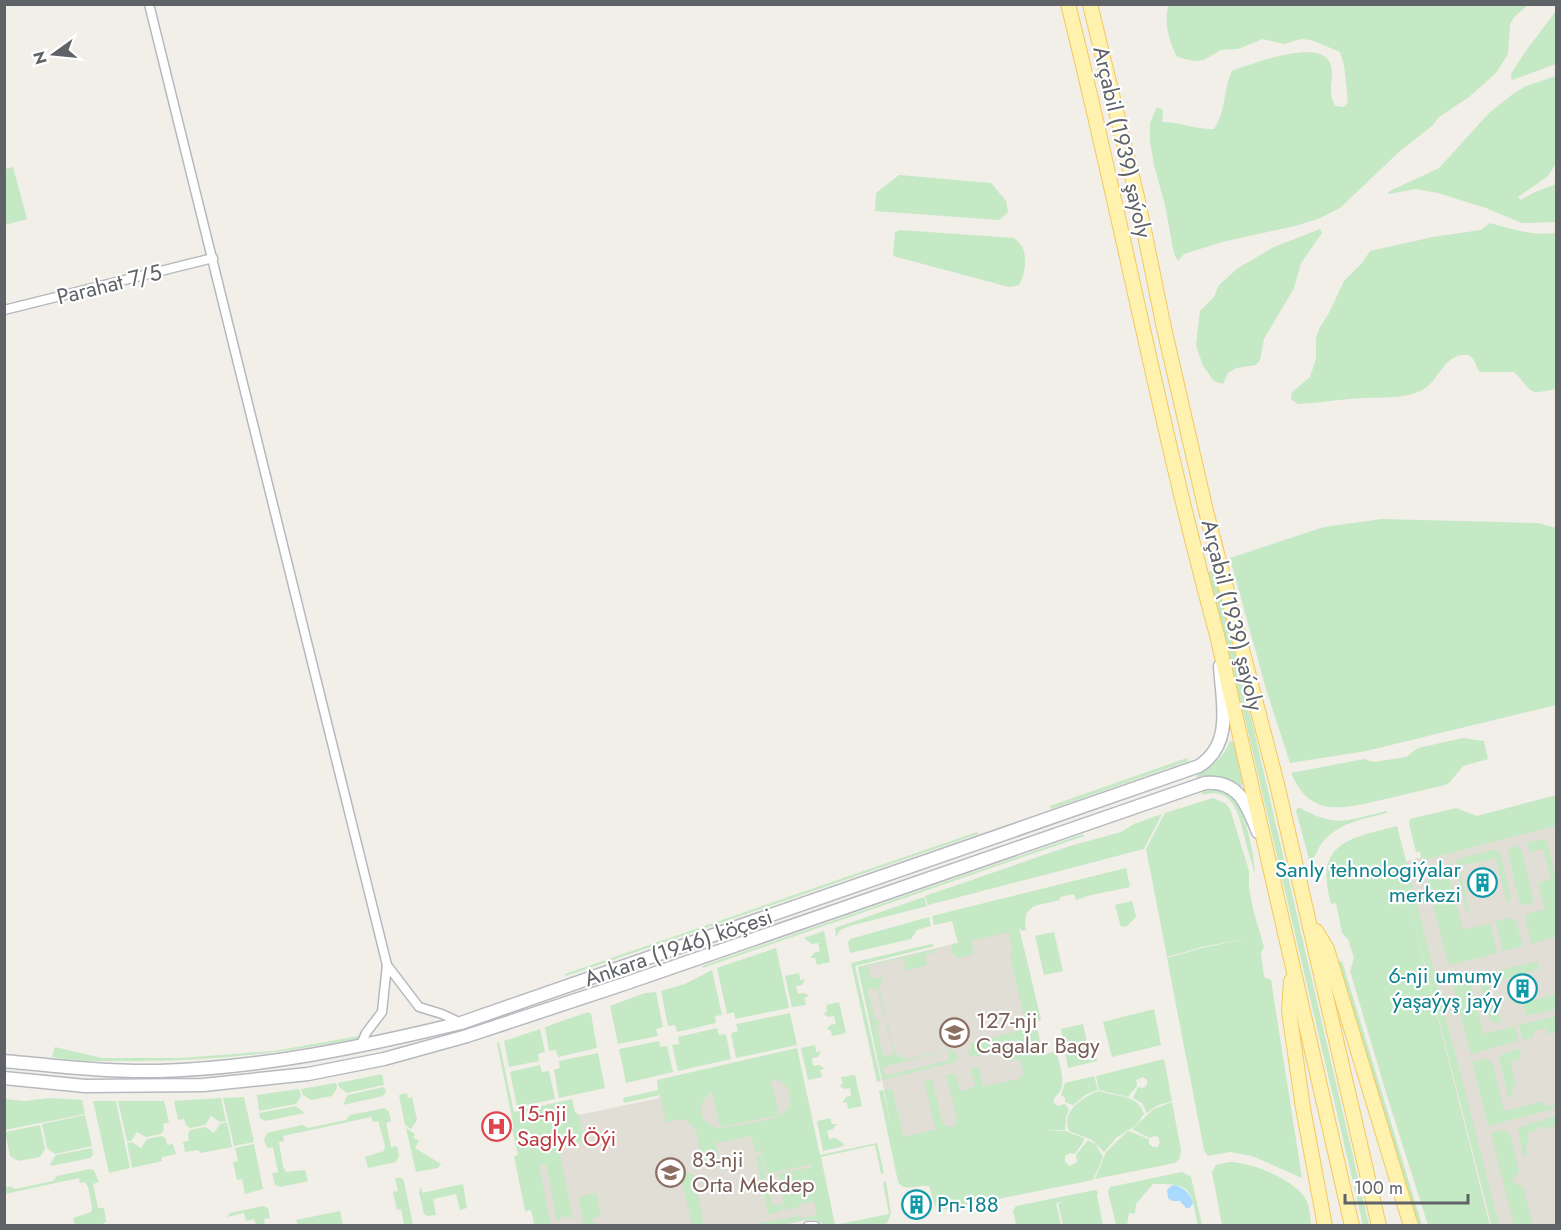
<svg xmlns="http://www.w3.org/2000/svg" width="1561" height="1230" font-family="Jost,sans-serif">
	<rect width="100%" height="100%" fill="#f1efe8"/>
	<g fill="#e1ded6">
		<polygon points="1556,823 1556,1225 1491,1225 1399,863"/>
		<polygon points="1019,928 1041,1020 1036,1022 1041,1044 1038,1045 1048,1084 1033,1117 896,1146 858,967"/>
		<polygon points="792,1054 827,1216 779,1226 537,1225 516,1128 575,1112 579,1115 659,1098 664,1088"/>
	</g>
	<g fill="#c5e8c5" fill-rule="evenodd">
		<path d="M 1169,4 L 1528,4 L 1528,5 L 1515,16 L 1510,24 L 1508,54 L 1496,73 L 1469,97 L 1439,117 L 1432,126 L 1400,151 L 1340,208 L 1318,219 L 1295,226 L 1222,242 L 1184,254 L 1178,261 L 1174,254 L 1165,205 L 1154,165 L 1150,141 L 1150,123 L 1157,107 L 1163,110 L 1162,122 C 1180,122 1197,130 1214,129 C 1226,112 1223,90 1232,71 C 1250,64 1317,39 1329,61 C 1335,71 1330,83 1331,93 C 1331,98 1334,102 1335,106 L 1344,107 L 1348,102 L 1344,65 L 1340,52 L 1311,40 L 1301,39 L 1284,44 L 1263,39 L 1238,49 L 1221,50 L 1204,60 L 1194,61 L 1177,57 C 1169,41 1163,22 1169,4 Z"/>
		<polygon points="1556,11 1556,64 1512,80 1511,74 1525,52"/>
		<polygon points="1556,76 1556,164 1547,177 1518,197 1521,200 1533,193 1556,184 1556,222 1522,223 1486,208 1438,193 1415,189 1389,194 1388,192 1439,168 1489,113 1513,94 1526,86"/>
		<polygon points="13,167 27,219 5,225 5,169"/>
		<polygon points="899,175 991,183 1006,201 1008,212 999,220 875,211 876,193"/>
		<path d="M 1490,223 C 1512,229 1533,236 1556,233 L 1556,389 C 1525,395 1535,393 1514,372 L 1480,372 C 1474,364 1475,353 1462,355 C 1441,358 1438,385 1418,392 C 1400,399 1382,397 1363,398 C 1341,399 1320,403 1298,404 L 1291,399 L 1292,392 L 1310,377 L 1316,359 L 1316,338 L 1320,327 L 1329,313 L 1344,281 L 1363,262 L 1370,251 L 1433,237 L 1481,230 Z"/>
		<polygon points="1320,229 1322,233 1301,263 1294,288 1264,339 1260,360 1256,365 1236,368 1228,373 1223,384 1214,381 1203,366 1196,345 1200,311 1214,297 1219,285 1238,268 1274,247"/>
		<path d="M 900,230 L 1014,238 C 1016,240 1019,242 1021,245 C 1028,254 1025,276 1019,285 L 1009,287 L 893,256 L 895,232 Z"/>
		<polygon points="1382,519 1538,523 1556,528 1556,705 1366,751 1290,763 1266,689 1230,558 1324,527"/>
		<polygon points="1214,570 1252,722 1369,1225 1363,1225 1246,723 1208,572"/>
		<path d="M 1463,738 L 1484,741 L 1488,759 L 1463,766 L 1450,782 L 1445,785 C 1424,790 1403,795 1381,800 C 1342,809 1310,818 1291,773 L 1364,759 L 1374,762 L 1406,757 L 1418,748 Z"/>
		<path d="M 1230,741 L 1234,743 L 1243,784 L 1241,786 C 1227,776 1214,774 1197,778 L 1196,774 C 1213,767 1223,758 1230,741 Z"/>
		<polygon points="1187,758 1188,761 1051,809 1050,806"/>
		<path d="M 1214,790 C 1222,791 1230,794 1235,800 C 1246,813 1255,859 1255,875 C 1252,863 1248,851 1245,839 C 1239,816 1234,786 1203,795 L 1202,791 Z"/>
		<polygon points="1556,795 1556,826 1422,860 1420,852 1416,852 1409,823 1410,819 1456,808 1477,816"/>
		<polygon points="1213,798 1225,803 1230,809 1249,871 1249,888 1253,909 1264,947 1261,953 1264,977 1271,980 1302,1178 1252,1156 1230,1152 1208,1156 1204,1150 1167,958 1202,948 1250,938 1202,947 1167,957 1146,849 1165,813"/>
		<path d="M 1298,807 C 1336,828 1346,821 1386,811 L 1387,813 C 1363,819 1337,823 1321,844 C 1318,849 1315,856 1312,860 L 1309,859 L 1296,811 Z"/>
		<polygon points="1162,814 1144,849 928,905 925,896 1070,846 1121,832 1134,824"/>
		<path d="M 1397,826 L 1406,861 L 1499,1225 L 1492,1225 L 1399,863 L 1490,1225 L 1428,1225 L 1387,1096 L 1350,971 L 1354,958 L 1348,939 L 1342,933 L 1336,903 L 1331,904 C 1314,842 1348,839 1397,826 Z"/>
		<polygon points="977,832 978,834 566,976 565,974"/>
		<polygon points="1083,834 1084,836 703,968 702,966"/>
		<polygon points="1543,839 1547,842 1556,878 1556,937 1532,944 1525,918 1527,914 1545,909 1538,883 1551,879 1543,849 1530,852 1527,842"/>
		<polygon points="1516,845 1522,851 1533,897 1533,902 1528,905 1522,905 1519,900 1508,854 1509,849"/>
		<polygon points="1493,850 1498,851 1500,854 1511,900 1507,903 1496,858 1459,866 1470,914 1466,911 1455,863 1458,859"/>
		<polygon points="1441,864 1447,867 1463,930 1488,924 1490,925 1497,953 1451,965 1448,963 1424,868"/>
		<path d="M 1126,868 L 1130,887 L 1091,895 L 1076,900 L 1074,894 L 1060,897 L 1060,900 L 1034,906 L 1027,912 L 1025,922 L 1026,930 L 1022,931 L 1019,928 L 1041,1020 L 1036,1022 L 1045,1071 L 1042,1055 L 1056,1051 C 1060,1067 1069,1087 1054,1098 L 1054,1103 L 1058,1106 L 1065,1104 L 1069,1110 L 1066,1117 L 1065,1130 L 1045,1131 L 1065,1131 L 1084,1138 L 1084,1141 L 1075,1154 L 1070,1153 L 1065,1156 L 1065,1162 L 1070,1166 L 1077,1162 L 1076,1155 L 1088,1140 L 1096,1145 L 1103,1157 L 1093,1180 L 937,1211 L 929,1186 C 917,1184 905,1193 898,1182 L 879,1091 L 883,1090 L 893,1134 L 884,1090 L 892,1089 L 904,1137 L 936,1129 L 924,1081 L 932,1079 L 942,1122 L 946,1126 L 952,1127 L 956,1124 L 957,1118 L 946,1075 L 955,1073 L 960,1091 L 976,1086 L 970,1069 L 978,1067 L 983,1086 L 1019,1079 L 1019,1077 L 1024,1075 L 1020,1059 L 1009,1062 L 1005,1046 L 993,1049 L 993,1052 L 973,1057 L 969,1056 L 968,1052 L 971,1048 L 970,1044 L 1022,1030 L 1025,1021 L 1010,956 L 1012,956 L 1011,952 L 1013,951 L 1009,932 L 971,941 L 974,954 L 957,958 L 952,952 L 951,945 L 958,943 L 952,921 L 934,925 L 932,916 Z"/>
		<polygon points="924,897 927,906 850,926 840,930 836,937 835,928"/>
		<polygon points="1132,901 1136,917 1127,926 1121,927 1115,905"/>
		<polygon points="929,917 931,926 917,930 911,939 850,953 848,943 850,939"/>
		<polygon points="1511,918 1516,921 1523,946 1503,951 1496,923 1497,921"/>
		<polygon points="824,931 830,962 817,965 815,958 810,958 814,953 820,951 818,943 812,944 804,938"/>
		<polygon points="1054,932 1063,971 1044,975 1035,936"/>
		<polygon points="931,944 935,946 855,966 881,1081 877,1082 851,963"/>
		<polygon points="776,948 789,1008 735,1019 734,1012 727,1014 717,968"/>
		<path d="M 935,949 L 935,952 L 925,955 L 927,964 L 925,966 L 906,970 L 903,959 L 919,955 L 920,957 L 920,954 L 868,966 L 871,979 L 883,976 L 879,989 L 887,1019 L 885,1019 L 877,987 L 867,990 L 875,1021 L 879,1021 L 880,1025 L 876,1026 L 884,1057 L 894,1054 L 886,1023 L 888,1023 C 891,1036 891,1058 907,1059 L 950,1049 L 958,1055 L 958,1059 L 954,1062 L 882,1080 L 858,967 ZM 948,1050 L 950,1060 L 885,1076 L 883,1067 Z"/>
		<polygon points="1342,961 1422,1225 1418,1225 1338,962"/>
		<polygon points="1537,961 1539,968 1537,970 1488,983 1494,1007 1496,1007 1501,1023 1496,1023 1490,1020 1479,981 1480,975"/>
		<polygon points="712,970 722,1015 715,1016 716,1023 677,1032 675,1025 668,1026 661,991 685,984"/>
		<polygon points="799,973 800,980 805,979 802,985 796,986 798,994 804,993 809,996 804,998 806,1005 792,1007 785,976"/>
		<polygon points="1467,978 1470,981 1484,1034 1515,1026 1518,1041 1471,1054 1453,985 1455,981"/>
		<polygon points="656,992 663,1027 656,1029 658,1036 618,1044 610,1006 645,993"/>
		<polygon points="1556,994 1556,1009 1526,1016 1523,1003"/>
		<polygon points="839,1002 846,1033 832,1036 831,1030 827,1030 830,1025 836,1024 834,1016 828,1017 823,1013 827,1012 826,1005"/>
		<polygon points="1154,1009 1161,1045 1112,1057 1103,1022"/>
		<polygon points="588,1012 591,1014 597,1048 558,1057 556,1050 549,1051 545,1027"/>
		<polygon points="790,1013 797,1045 736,1058 731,1033 738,1031 736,1024"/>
		<polygon points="1556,1016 1556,1032 1547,1034 1546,1028 1533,1031 1534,1037 1522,1040 1519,1025"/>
		<polygon points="1083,1024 1090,1056 1096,1055 1097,1061 1068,1068 1061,1029"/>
		<polygon points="717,1028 719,1035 726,1034 731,1059 678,1071 672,1045 679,1044 678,1037"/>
		<polygon points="540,1029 545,1052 538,1054 539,1061 509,1067 504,1041"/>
		<path d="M 359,1036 L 359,1038 C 285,1053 211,1061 135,1061 C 108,1061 79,1062 52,1057 L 55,1047 L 102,1058 L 181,1058 L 274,1051 Z"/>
		<polygon points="659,1041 660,1047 667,1046 673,1072 626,1083 619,1049"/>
		<polygon points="499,1042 514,1112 572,1099 575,1112 579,1115 584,1142 565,1147 560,1155 573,1217 569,1218 568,1216 560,1218 560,1220 557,1221 546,1164 539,1165 551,1225 529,1225 534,1223 531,1210 525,1211 514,1156 518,1155 512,1129 514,1128 497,1043"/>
		<polygon points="815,1045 816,1052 821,1051 818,1057 812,1058 813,1066 819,1065 825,1069 820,1070 822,1077 808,1080 801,1048"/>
		<path d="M 797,1048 L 820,1155 L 877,1143 L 884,1173 L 881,1174 L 875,1145 L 821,1157 L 835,1225 L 889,1214 L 883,1182 L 886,1181 L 891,1214 L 887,1223 L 875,1226 L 826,1226 L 816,1220 L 809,1219 L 779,1225 L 753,1225 L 797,1216 L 803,1218 L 817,1215 L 814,1201 L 800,1204 L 797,1208 L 786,1210 L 785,1207 L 782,1207 L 782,1211 L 768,1214 L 756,1157 L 761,1156 L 772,1206 L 784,1203 L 778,1174 L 812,1167 L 812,1164 L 766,1174 L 757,1133 L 760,1151 L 755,1152 L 751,1136 L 716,1143 L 718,1158 L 702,1161 L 696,1132 L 702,1130 L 695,1130 C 689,1117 678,1119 666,1122 L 660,1095 L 624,1103 L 623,1098 L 658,1090 L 657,1080 ZM 771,1079 L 782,1082 C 792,1091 795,1107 781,1115 C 770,1121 732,1127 719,1128 C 699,1125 695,1103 712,1092 L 720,1127 L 779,1115 Z"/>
		<polygon points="1519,1049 1522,1058 1510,1061 1516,1086 1511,1088 1514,1099 1508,1095 1499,1058 1502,1054"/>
		<polygon points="598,1053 605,1088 559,1098 554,1070 560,1068 559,1061"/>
		<polygon points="1164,1059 1172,1101 1156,1106 1147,1113 1142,1103 1133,1098 1138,1087 1143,1088 1147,1085 1147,1080 1143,1077 1136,1080 1137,1086 1128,1097 1099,1090 1096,1076"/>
		<polygon points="1486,1059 1492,1063 1504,1111 1541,1102 1547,1106 1556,1104 1556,1108 1488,1126 1472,1062"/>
		<polygon points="540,1065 542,1072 549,1071 555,1099 517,1107 510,1072"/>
		<polygon points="382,1074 384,1085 347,1093 339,1087 338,1083"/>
		<polygon points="855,1075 862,1106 848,1109 847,1102 842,1103 846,1097 851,1096 850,1088 844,1089 839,1085 843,1084 841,1077"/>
		<polygon points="1094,1076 1098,1090 1085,1095 1073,1105 1065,1102 1065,1098 1061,1095 1065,1083"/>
		<polygon points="336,1083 337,1088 332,1096 311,1100 303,1095 301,1089"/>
		<polygon points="384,1087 386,1092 383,1096 343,1105 348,1095"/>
		<polygon points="299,1089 301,1096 296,1104 259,1111 257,1095"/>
		<path d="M 1099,1091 C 1116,1097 1138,1094 1144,1114 L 1136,1125 L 1116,1138 L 1104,1152 L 1092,1140 L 1069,1131 C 1061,1111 1082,1097 1099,1091 Z"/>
		<polygon points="407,1093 408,1098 412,1097 417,1120 411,1129 405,1125 399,1095"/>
		<polygon points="244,1097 254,1142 234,1146 223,1098"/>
		<polygon points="50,1098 82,1100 85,1114 5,1130 5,1099 25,1101"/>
		<polygon points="221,1098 226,1121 220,1122 211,1116 205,1125 190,1128 186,1125 184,1119 178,1120 174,1101"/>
		<polygon points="93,1101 116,1101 130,1168 109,1173"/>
		<polygon points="118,1101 164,1101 169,1122 163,1124 164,1130 161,1134 146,1137 137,1132 131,1141 127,1141"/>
		<polygon points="1172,1102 1181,1151 1180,1158 1175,1163 1095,1179 1106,1152 1128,1131 1149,1139 1149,1144 1153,1147 1158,1147 1160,1142 1158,1137 1154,1136 1150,1138 1132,1129 1154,1109"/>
		<polygon points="296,1106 304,1113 266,1121 260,1118 259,1113"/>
		<polygon points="385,1108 389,1112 391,1121 386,1123 391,1147 397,1146 399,1156 396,1162 368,1168 365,1157 384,1151 385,1145 378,1121 373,1122 371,1117 283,1136 284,1141 279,1142 283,1167 286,1172 305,1170 308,1181 281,1187 275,1185 272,1173 278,1172 273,1147 267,1148 264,1139 267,1133 302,1125 308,1128 346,1120 350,1115"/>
		<polygon points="85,1115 92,1146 55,1154 47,1148 42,1124"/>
		<polygon points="1556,1116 1556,1125 1544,1129 1540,1126 1537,1130 1527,1133 1529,1142 1525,1144 1528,1154 1523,1156 1518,1128"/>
		<polygon points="830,1118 832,1124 837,1124 833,1129 827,1131 829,1139 835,1138 843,1143 844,1146 823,1151 817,1121"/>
		<polygon points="227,1122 232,1147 200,1153 198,1150 185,1152 183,1142 189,1141 188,1134 190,1130 205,1127 214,1133 220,1124"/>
		<polygon points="40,1125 45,1149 40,1157 18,1161 10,1156 5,1132"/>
		<polygon points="406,1128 415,1134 413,1137 419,1141 415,1148 441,1164 438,1168 416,1172"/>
		<polygon points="1504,1130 1510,1134 1519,1171 1512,1181 1523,1187 1533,1225 1514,1225 1491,1133"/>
		<polygon points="162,1136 166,1139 167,1145 173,1144 176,1154 162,1157 162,1161 132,1168 127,1143 132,1142 141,1148 147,1139"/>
		<polygon points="254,1144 263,1189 245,1194 242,1179 237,1180 233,1162 238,1161 235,1148"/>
		<polygon points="92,1148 93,1155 90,1158 51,1166 50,1164 56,1155"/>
		<path d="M 1230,1162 C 1252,1163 1292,1178 1305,1198 C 1310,1205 1310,1217 1311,1225 L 1222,1225 L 1212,1172 L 1216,1165 Z"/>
		<polygon points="90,1169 94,1170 99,1182 93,1184 98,1208 104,1208 106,1222 102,1224 75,1225 73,1218 91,1212 92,1207 88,1187 85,1182 80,1183 79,1178 5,1194 5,1188 10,1186 15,1189 53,1181 57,1176"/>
		<path d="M 1182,1172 L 1191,1177 L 1202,1225 L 1198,1225 C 1190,1191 1195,1183 1153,1184 L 1136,1204 L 1135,1214 L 1129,1213 L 1127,1225 L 1116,1225 L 1108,1192 L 1110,1187 Z"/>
		<polygon points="691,1173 694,1175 704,1225 692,1225 680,1174"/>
		<polygon points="395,1178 402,1178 404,1181 413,1225 399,1225 404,1224 401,1209 397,1210 393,1192 398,1191"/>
		<polygon points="463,1184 467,1208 460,1210 456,1194 433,1199 436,1215 428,1216 424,1214 419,1192 421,1186 422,1193"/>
		<polygon points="1095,1190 1098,1192 1097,1195 1103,1225 1063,1225 1058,1204 1063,1202 1056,1203 1061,1225 1016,1225 1013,1211 1016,1206"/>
		<polygon points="596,1193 601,1216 592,1218 594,1225 584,1225 578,1197"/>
		<polygon points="263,1206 268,1208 270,1218 264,1219 265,1225 256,1225 254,1219 246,1221 244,1213 227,1217 230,1213"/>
		<polygon points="340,1211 343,1225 298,1225 296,1220"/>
	</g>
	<path fill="#aadaff" d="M 1175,1185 C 1184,1188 1191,1194 1193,1203 L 1190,1208 L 1186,1208 L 1180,1201 L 1172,1201 L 1168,1198 L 1167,1190 L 1171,1186 Z"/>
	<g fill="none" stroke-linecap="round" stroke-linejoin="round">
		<defs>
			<g id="minor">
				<polyline points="149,4 387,965 382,1012 366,1033 360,1047"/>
				<polyline points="4,310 213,258"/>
				<polyline points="387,965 419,1007 442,1014 461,1023"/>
				<polyline points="808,1226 815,1226"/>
			</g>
			<g id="secondary">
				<path d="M 4,1061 C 56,1066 107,1072 159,1071 C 262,1068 361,1047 461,1023 L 1199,766 C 1234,744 1222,701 1220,666"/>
				<path d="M 4,1078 L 85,1086 L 203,1085 L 308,1074 L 384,1059 L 467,1036 L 624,984 L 1205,783 C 1239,780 1247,805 1258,832"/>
			</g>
			<g id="primary">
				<path d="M 1068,4 C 1121,214 1160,427 1217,635 L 1352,1226"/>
				<polyline points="1090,4 1138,201 1164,328 1206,511 1277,784 1379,1226"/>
				<polyline points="1316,931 1327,949 1411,1226"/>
				<polyline points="1291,981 1289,1011 1303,1108 1325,1226"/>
			</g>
		</defs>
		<use href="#minor" stroke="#b5b8bc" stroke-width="11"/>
		<use href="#secondary" stroke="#b6babf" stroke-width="15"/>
		<use href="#primary" stroke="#f2c960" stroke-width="16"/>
		<use href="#minor" stroke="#fff" stroke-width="8"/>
		<use href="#secondary" stroke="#fff" stroke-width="12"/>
		<use href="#primary" stroke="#fff2af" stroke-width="14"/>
	</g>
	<defs>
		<symbol id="building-ring" viewBox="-11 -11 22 22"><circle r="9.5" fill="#fff" stroke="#0f9aa8" stroke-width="1.5"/><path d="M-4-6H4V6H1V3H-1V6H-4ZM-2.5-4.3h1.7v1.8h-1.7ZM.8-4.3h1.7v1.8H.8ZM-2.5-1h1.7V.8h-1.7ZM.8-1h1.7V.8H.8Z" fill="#0f9aa8"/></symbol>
		<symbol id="school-ring" viewBox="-11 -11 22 22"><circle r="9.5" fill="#fff" stroke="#8d6e63" stroke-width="1.5"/><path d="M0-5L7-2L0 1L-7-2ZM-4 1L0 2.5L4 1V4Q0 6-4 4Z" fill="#8d6e63"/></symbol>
		<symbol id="hospital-ring" viewBox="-11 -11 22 22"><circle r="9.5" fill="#fff" stroke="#e0444e" stroke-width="1.5"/><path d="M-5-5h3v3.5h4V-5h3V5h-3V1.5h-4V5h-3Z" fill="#e0444e"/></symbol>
	</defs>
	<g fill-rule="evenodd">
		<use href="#building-ring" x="1466" y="866" width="33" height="33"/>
		<use href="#building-ring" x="1506" y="972" width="33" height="33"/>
		<use href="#school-ring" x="938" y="1016" width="33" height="33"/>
		<use href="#hospital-ring" x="480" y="1110" width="33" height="33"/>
		<use href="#school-ring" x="654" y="1156" width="33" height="33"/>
		<use href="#building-ring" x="900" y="1188" width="33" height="33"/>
	</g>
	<g text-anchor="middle" stroke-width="4.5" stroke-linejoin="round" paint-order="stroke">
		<g font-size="22" fill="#5f6368" stroke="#fff">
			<text transform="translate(1123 142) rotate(77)" y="8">Arçabil (1939) şaýoly</text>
			<text transform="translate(109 284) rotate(-14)" y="8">Parahat 7/5</text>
			<text transform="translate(1233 615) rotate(76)" y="8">Arçabil (1939) şaýoly</text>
			<text transform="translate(678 947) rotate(-19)" y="8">Ankara (1946) köçesi</text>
		</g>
		<g font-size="22" fill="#0d838f" stroke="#fff" text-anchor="end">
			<text x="1461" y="877">Sanly tehnologiýalar<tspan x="1461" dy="25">merkezi</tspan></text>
			<text x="1502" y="983">6-nji umumy<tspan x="1502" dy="25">ýaşaýyş jaýy</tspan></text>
			<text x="937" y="1212" text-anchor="start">Рп-188</text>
		</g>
		<g font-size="22" fill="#785e54" stroke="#fff" text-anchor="start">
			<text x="976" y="1028">127-nji<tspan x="976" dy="25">Cagalar Bagy</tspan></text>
			<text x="692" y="1167">83-nji<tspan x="692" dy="25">Orta Mekdep</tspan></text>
		</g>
		<g font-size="22" fill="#be3a42" stroke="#fff" text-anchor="start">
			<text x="517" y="1121">15-nji<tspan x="517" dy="25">Saglyk Öýi</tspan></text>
		</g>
	</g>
	<rect width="1561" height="1230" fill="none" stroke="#5f6368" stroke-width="12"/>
	<g transform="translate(54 54) rotate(255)" stroke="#ffffff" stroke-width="4.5" paint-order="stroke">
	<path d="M0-4.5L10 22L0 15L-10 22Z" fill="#5f6368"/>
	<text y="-9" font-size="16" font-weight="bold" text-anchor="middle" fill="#5f6368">N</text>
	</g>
	<path d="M1345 1194v9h123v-9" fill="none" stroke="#5f6368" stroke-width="3"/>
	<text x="1354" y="1194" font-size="18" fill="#5f6368" stroke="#ffffff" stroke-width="4.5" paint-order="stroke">100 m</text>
</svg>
